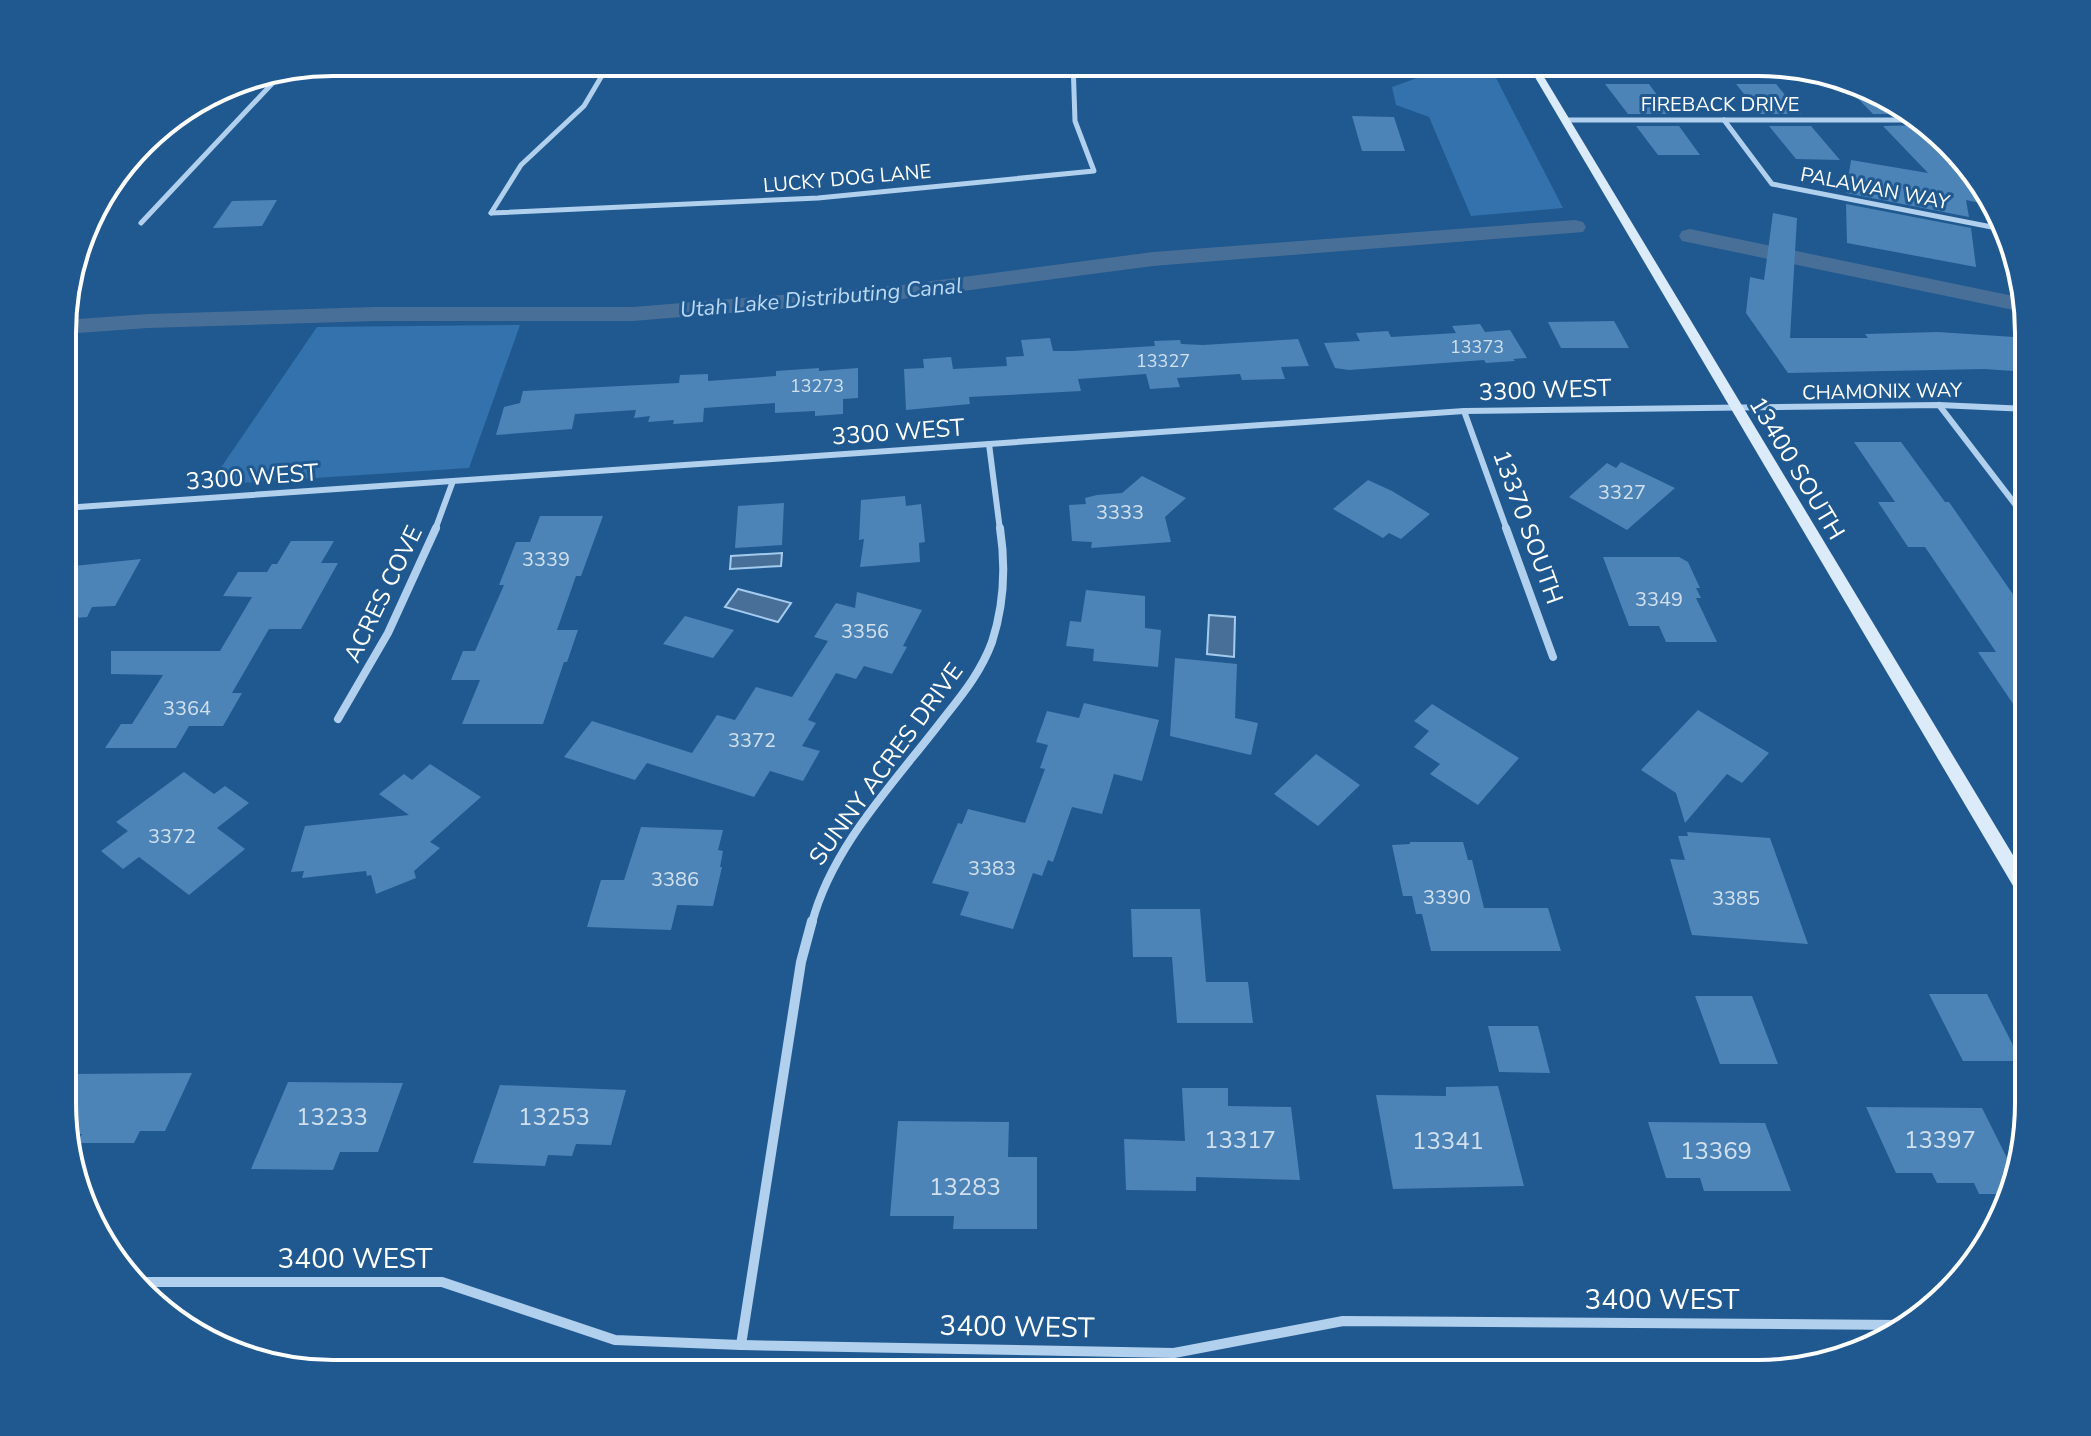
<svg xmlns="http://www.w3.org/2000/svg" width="2091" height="1436" font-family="'Nunito Sans',sans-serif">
	<rect width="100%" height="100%" fill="#205890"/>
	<g fill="#3372ad">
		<polygon points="1495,76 1563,208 1471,216 1429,117 1396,105 1392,87 1417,78"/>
		<polygon points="520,325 469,468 209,485 317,327"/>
	</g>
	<g fill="#486f97" stroke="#a4cbee" stroke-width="2">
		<polygon points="782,553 781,566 730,569 731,556"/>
		<polygon points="738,589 791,603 778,622 725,607"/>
		<polygon points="1209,615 1235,617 1234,657 1207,654"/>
	</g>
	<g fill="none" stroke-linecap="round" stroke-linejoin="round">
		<g fill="#486f97" fill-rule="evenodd">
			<polygon points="1575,220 1583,222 1586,227 1583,232 1153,266 902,299 633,321 375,321 148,328 64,334 64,320 148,314 375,307 633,307 902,285 1153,252"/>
			<polygon points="1690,229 2023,298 2028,313 1682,241 1679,236 1682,231"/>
		</g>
	</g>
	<g fill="#4c84b8">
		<polygon points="1840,75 1846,77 1916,114 1873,114 1838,78"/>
		<polygon points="1605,84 1649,84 1671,114 1628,114"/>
		<polygon points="1736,84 1776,84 1801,114 1760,114"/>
		<polygon points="1352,116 1394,117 1405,151 1362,151"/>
		<polygon points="1927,125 1993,198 1995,206 1966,200 1969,217 1846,193 1851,160 1928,173 1883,126"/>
		<polygon points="1636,126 1679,126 1700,155 1658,155"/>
		<polygon points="1769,126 1811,126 1840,160 1796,159"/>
		<polygon points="277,200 262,226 213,228 232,201"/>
		<polygon points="1846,204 1971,228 1976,267 1847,243"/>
		<polygon points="1773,213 1797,218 1790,338 1868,338 1865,334 1938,332 2014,337 2028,356 2028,372 1984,369 1788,373 1746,313 1750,277 1764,280"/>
		<polygon points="1614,321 1629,348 1561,348 1548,322"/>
		<polygon points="1480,324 1485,332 1510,330 1527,358 1513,359 1515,361 1486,363 1484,360 1349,370 1335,368 1324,343 1360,341 1356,333 1388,331 1391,337 1456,333 1452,326"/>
		<polygon points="1050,338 1053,351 1072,351 1155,346 1154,341 1180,340 1181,344 1203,345 1298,339 1309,366 1281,367 1285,379 1242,380 1240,374 1177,378 1180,387 1150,389 1146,374 1078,379 1081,391 969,397 970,404 906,410 904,369 924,368 923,359 951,357 953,369 1007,366 1006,357 1024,356 1021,340"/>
		<polygon points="819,368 819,371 858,368 858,398 843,399 843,414 815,416 815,411 775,413 775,403 704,408 703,422 673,424 674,420 648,422 650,416 634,418 636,410 575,414 572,429 496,435 504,407 520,403 523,391 679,383 680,375 708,374 708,381 776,376 776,371"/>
		<polygon points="1854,442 1901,442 1945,502 1949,502 2028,616 2028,726 1978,652 1996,652 1925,547 1908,547 1878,502 1895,502"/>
		<polygon points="1621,462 1675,488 1627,530 1569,497 1607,463 1616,468"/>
		<polygon points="1142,476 1186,498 1165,517 1171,542 1091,548 1092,542 1072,541 1069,505 1086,504 1085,498 1097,495 1122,493"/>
		<polygon points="1368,480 1392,491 1430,514 1401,539 1389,533 1383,538 1333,509"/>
		<polygon points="905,496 906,506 921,504 925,542 919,543 920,562 860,567 864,539 859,540 861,500"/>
		<polygon points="784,503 782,545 735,548 738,506"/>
		<polygon points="540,516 603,516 581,576 576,576 557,630 578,630 567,662 564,662 543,724 462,724 480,680 451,680 463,651 475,651 504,585 499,585 516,542 530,542"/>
		<polygon points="291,541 334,541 321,563 338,563 301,629 269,629 232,693 242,693 223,726 189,726 176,748 105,748 121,724 132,724 163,675 111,674 111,651 220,651 252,597 223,596 238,572 267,572 272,564 277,564"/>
		<polygon points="1603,557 1679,557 1688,562 1700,588 1696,588 1701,598 1696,598 1717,642 1666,642 1659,626 1629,626"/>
		<polygon points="141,559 115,606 92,607 87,617 64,619 64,567"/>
		<polygon points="1086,590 1145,596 1145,628 1161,630 1158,667 1093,661 1094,649 1066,646 1070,621 1081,622"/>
		<polygon points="857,592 922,610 903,646 907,647 892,674 864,666 856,679 836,673 808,720 816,723 802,746 820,751 803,781 770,771 754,797 647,763 635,780 564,757 592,721 692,753 717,715 735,720 756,687 792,697 828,641 814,637 836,603 855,608"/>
		<polygon points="685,616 734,630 713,658 663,644"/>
		<polygon points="1175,658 1237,664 1235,718 1258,723 1251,755 1170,736"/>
		<polygon points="1084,703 1159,720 1142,781 1114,774 1102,814 1072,807 1053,862 1048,860 1042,876 1033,873 1013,929 960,915 969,892 932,883 958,823 962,824 968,809 1025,823 1045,769 1040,768 1048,745 1036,742 1047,711 1079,718"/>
		<polygon points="1432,704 1519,758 1478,805 1430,774 1440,764 1414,747 1429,731 1414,721"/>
		<polygon points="1698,710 1769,753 1742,783 1727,774 1685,823 1676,793 1641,770"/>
		<polygon points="1316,754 1360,785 1318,826 1274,794"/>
		<polygon points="430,764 481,797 430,842 440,848 414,871 416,878 376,894 371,875 367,876 366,871 302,878 304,871 291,872 305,826 409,815 379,794 404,774 412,780"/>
		<polygon points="184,772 214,794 225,786 249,803 217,828 245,849 189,895 139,857 123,869 101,851 128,831 116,822"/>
		<polygon points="641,827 723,830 718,850 723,851 720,867 722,867 713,906 677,905 671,930 587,927 601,880 624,880"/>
		<polygon points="1687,832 1770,838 1808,944 1692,935 1670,859 1685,860 1678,836 1688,836"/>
		<polygon points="1410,842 1463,842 1468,860 1472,860 1484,908 1548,908 1561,951 1431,951 1422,914 1416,914 1412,896 1403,896 1392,845 1410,844"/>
		<polygon points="1131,909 1200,909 1206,982 1248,982 1253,1023 1177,1023 1172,957 1133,957"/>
		<polygon points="1929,994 1987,994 2021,1061 1963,1061"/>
		<polygon points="1695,996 1752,996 1778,1064 1720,1064"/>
		<polygon points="1488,1026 1538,1026 1550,1073 1499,1072"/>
		<polygon points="192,1073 165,1131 140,1131 134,1143 77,1143 82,1134 64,1134 64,1087 71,1074"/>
		<polygon points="288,1082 403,1083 378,1152 340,1152 333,1170 251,1169"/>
		<polygon points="500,1085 626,1090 611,1145 576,1144 572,1156 548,1155 545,1166 473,1163"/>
		<polygon points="1498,1086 1524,1186 1393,1189 1376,1095 1446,1096 1446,1087"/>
		<polygon points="1182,1088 1228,1088 1228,1106 1291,1107 1300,1180 1196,1177 1196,1191 1126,1190 1124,1139 1185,1141"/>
		<polygon points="1866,1107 1982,1108 2017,1178 2013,1194 1979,1194 1974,1183 1937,1183 1932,1173 1896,1173"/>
		<polygon points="898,1121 1009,1122 1008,1157 1037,1157 1037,1229 953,1229 954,1216 890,1216"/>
		<polygon points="1648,1122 1765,1123 1791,1191 1704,1191 1700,1178 1666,1178"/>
	</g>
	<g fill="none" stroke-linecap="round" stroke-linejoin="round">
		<g stroke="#b0d0ed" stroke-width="5">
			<polyline points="1564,120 1925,120"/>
			<polyline points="1724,120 1772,184 2002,229"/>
			<polyline points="491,213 818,198 1094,171 1075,121 1073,62"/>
			<polyline points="491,213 521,165 584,106 610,62"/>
			<polyline points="141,223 283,72"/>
		</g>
		<g stroke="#b0d0ed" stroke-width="6">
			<polyline points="1998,228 2002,229"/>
			<polyline points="1939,405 2028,521"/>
			<polyline points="1464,411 1507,530"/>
			<polyline points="989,444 1000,530"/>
			<polyline points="64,508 1464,411 1939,405 2028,409"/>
			<polyline points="435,530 453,481"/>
		</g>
		<g stroke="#b0d0ed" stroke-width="8">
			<polyline points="1506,528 1553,657"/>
			<polyline points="338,719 388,633 436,528"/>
			<path d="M 812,923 C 832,846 895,782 943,719 C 962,695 981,672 992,642 C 1004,605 1006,567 1000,528"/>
		</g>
		<g stroke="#b0d0ed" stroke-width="10">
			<polyline points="136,1282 442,1282 615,1340 741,1345 1174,1353 1343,1321 1904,1325"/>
			<polyline points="741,1345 801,962 812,921"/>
		</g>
		<polygon fill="#dcebfa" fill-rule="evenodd" points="1526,62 1535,62 2028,880 2028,903 2022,901"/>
	</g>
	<g text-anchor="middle" stroke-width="6" stroke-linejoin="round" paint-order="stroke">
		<g font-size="18" fill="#d2e0ed">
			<text x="1477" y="353">13373</text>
			<text x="1163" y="367">13327</text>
			<text x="817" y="392">13273</text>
		</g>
		<g font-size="20" fill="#fff" stroke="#205890">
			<text x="1720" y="111">FIREBACK DRIVE</text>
			<text transform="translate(847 178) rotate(-5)" y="7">LUCKY DOG LANE</text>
			<text transform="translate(1875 188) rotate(11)" y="7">PALAWAN WAY</text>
			<text transform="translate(1882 391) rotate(-1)" y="7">CHAMONIX WAY</text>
		</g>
		<g font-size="20" fill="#d2e0ed">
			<text x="1622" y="499">3327</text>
			<text x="1120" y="519">3333</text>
			<text x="546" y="566">3339</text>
			<text x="1659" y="606">3349</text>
			<text x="865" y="638">3356</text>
			<text x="187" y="715">3364</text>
			<text x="752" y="747">3372</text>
			<text x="172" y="843">3372</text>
			<text x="992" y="875">3383</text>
			<text x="675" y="886">3386</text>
			<text x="1447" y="904">3390</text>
			<text x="1736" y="905">3385</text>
		</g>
		<g font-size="22" font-style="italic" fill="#bcd9f4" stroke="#205890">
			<text transform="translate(821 297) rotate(-5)" y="8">Utah Lake Distributing Canal</text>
		</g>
		<g font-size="24" fill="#fff" stroke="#205890">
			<text transform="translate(1545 390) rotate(-2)" y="8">3300 WEST</text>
			<text transform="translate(898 432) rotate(-4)" y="8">3300 WEST</text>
			<text transform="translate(1797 468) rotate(59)" y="8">13400 SOUTH</text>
			<text transform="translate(252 477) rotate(-4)" y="8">3300 WEST</text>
			<text transform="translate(1528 527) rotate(70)" y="8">13370 SOUTH</text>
			<text transform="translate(383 594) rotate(-64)" y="8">ACRES COVE</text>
			<text transform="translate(886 764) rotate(-54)" y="8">SUNNY ACRES DRIVE</text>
		</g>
		<g font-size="24" fill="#d2e0ed">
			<text x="332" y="1125">13233</text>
			<text x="554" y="1125">13253</text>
			<text x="1240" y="1148">13317</text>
			<text x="1940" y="1148">13397</text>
			<text x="1448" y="1149">13341</text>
			<text x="1716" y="1159">13369</text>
			<text x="965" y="1195">13283</text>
		</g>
		<g font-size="28" fill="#fff" stroke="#205890">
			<text x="355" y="1268">3400 WEST</text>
			<text x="1662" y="1309">3400 WEST</text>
			<text transform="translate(1017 1326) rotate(1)" y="10">3400 WEST</text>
		</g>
	</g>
	<path d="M0 0H2091V1436H0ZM333 76H1758A257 257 0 0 1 2015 333V1103A257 257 0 0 1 1758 1360H333A257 257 0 0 1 76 1103V333A257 257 0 0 1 333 76Z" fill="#205890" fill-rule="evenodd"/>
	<path fill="none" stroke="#fff" stroke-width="4" d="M333 76H1758A257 257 0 0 1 2015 333V1103A257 257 0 0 1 1758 1360H333A257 257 0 0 1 76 1103V333A257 257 0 0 1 333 76Z"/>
</svg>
